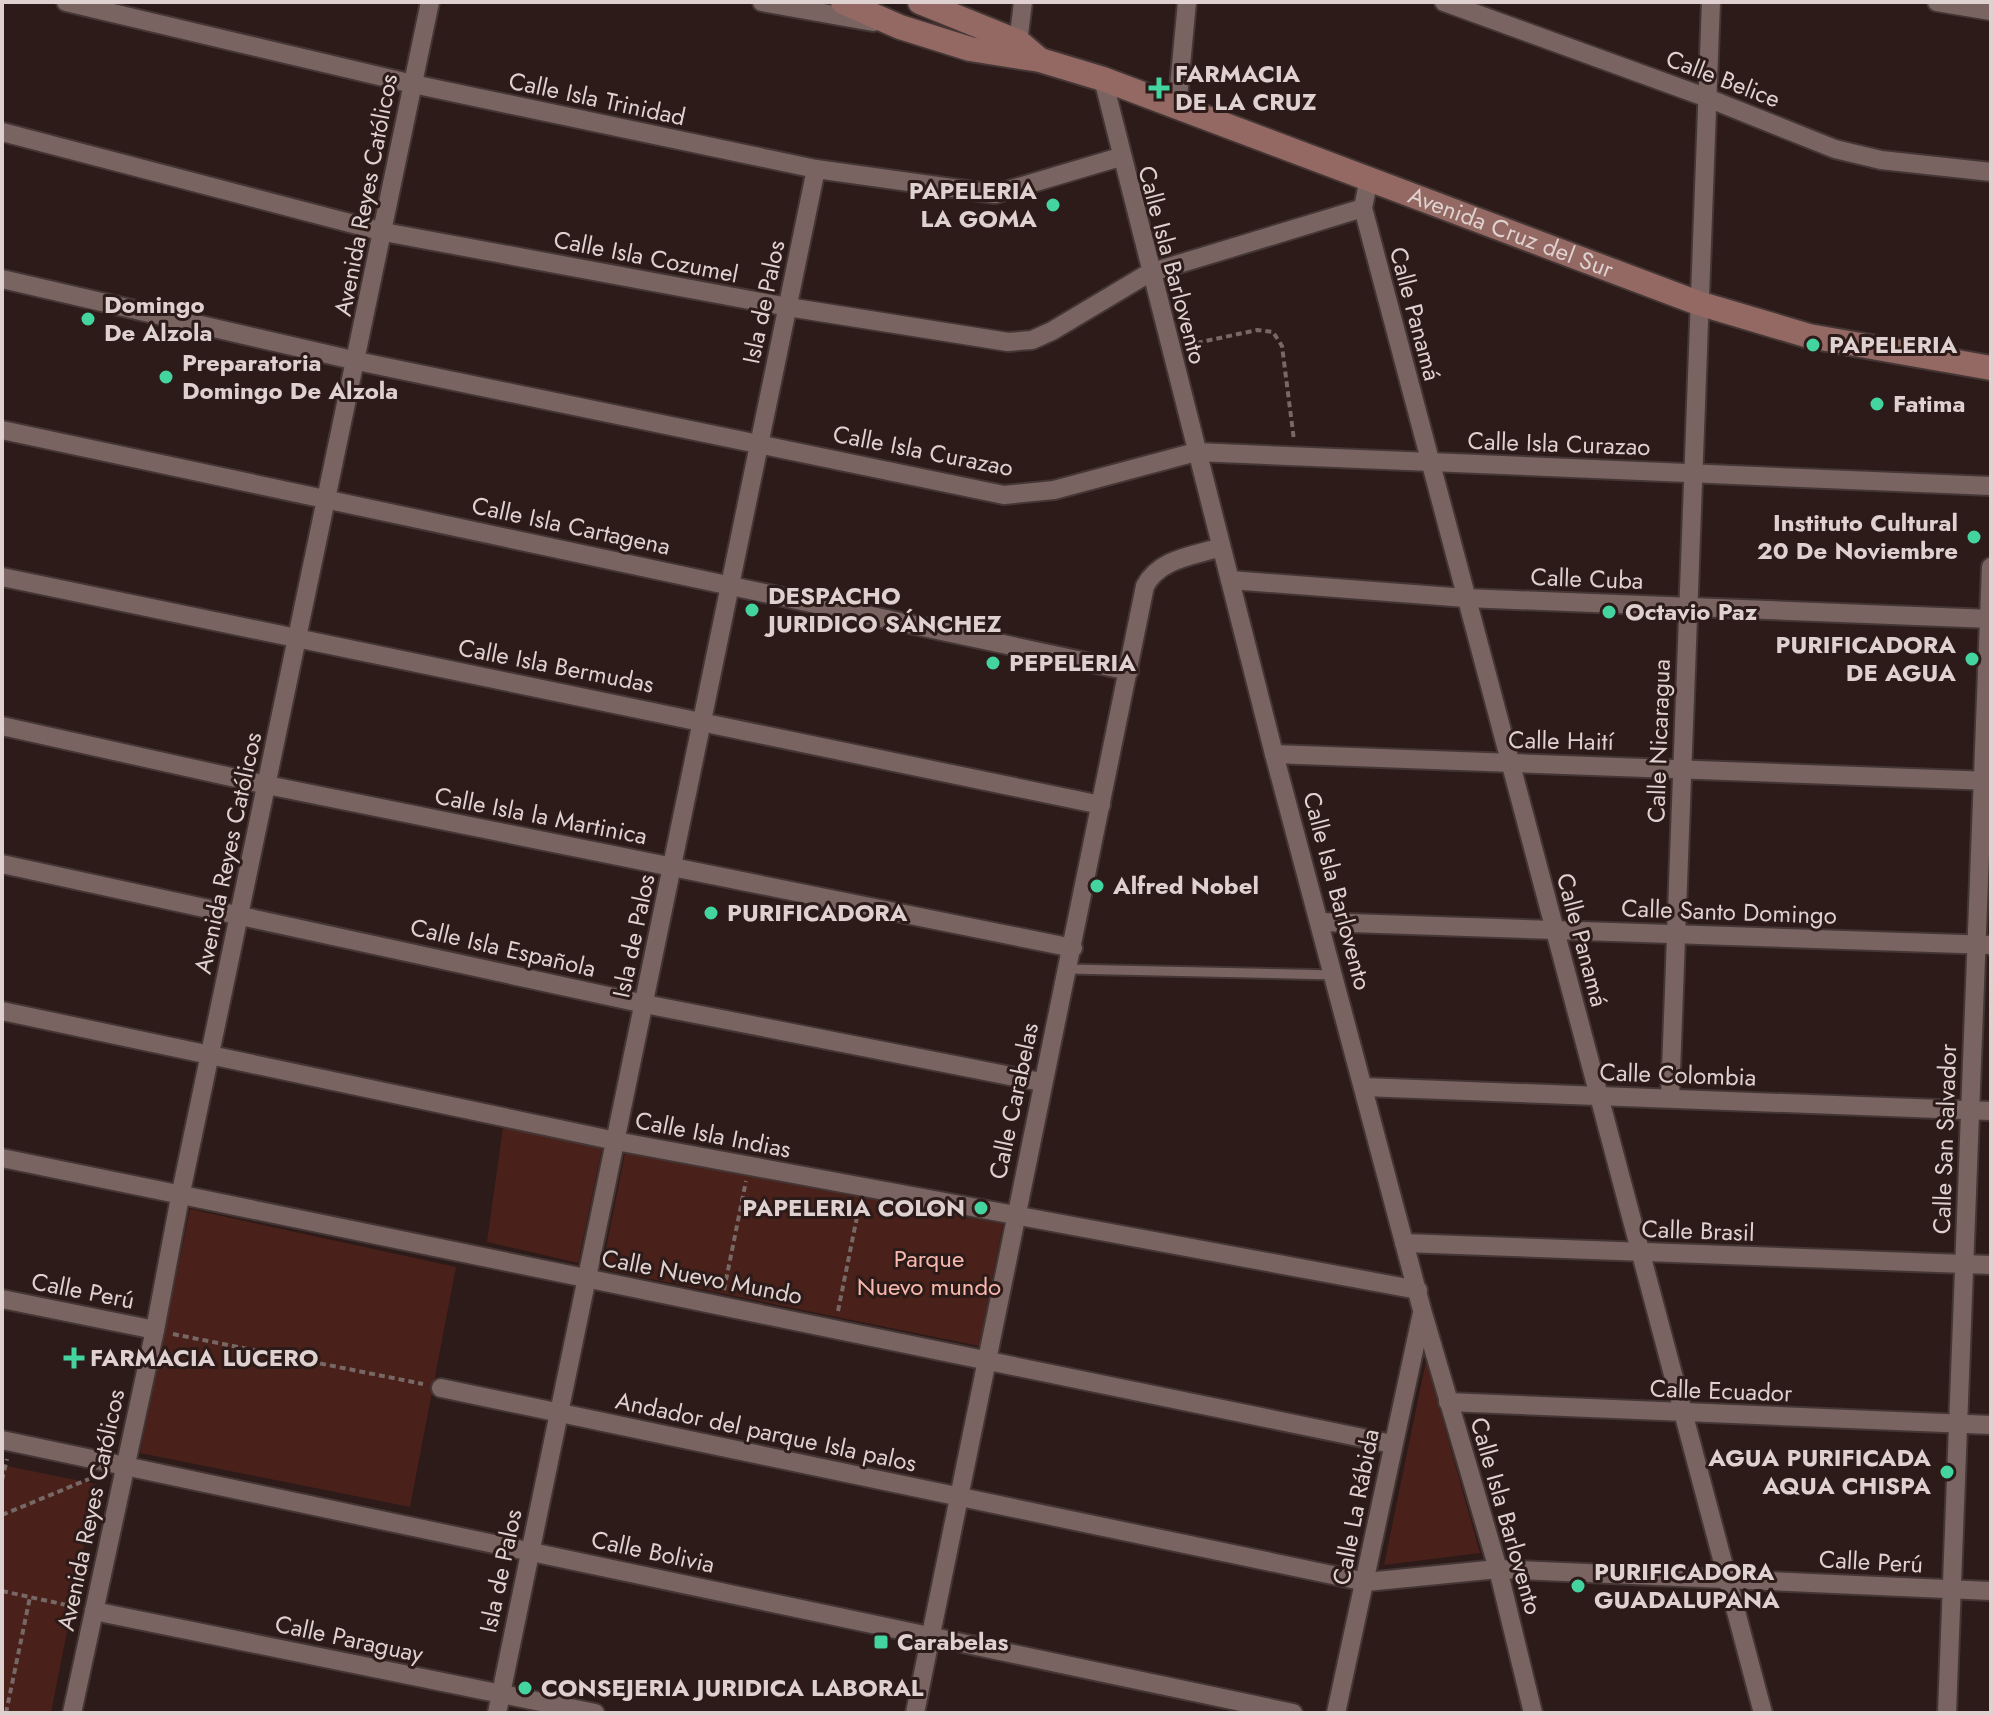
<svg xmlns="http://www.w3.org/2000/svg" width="1993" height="1715" font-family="Jost,sans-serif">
	<rect width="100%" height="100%" fill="#2c1b18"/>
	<g fill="#49201a">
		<polygon points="503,1127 602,1148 578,1263 487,1242"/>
		<polygon points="625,1153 1003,1224 979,1346 602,1269"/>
		<polygon points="190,1209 456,1267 410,1507 140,1453"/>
		<polygon points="1426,1361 1480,1553 1384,1565"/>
		<polygon points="2,1465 96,1484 51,1713 2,1713"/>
	</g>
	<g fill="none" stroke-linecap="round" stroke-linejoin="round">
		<defs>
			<polyline id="lane" points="1068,969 1335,975"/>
			<g id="street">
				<polyline points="66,2 413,84 816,169 995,194 1120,157"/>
				<polyline points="762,2 873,22"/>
				<polyline points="1444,2 1705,97 1835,149 1881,160 1991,172"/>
				<polyline points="1937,2 1991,11"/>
				<polyline points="1017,51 1023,2"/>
				<polyline points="1103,79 1274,754 1422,1310 1498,1569 1533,1713"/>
				<polyline points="1177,108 1187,2"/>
				<polyline points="2,132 384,232 788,307 1008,342 1032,340 1052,331 1149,273 1363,208"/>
				<polyline points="1369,178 1363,208 1763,1713"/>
				<polyline points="2,279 357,361 1004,495 1054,490 1196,452 1991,486"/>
				<polyline points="2,430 1129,671"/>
				<polyline points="2,577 1101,805"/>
				<polyline points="1230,580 1466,598 1991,619"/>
				<polyline points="2,726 267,785 1073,948"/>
				<polyline points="1274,754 1991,781"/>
				<polyline points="2,864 645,1004 1041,1082"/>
				<polyline points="1321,922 1991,945"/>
				<polyline points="2,1011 616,1141 1418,1290"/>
				<polyline points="1364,1087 1991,1111"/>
				<polyline points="1670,1098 1711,2"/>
				<polyline points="2,1158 1392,1444"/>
				<polyline points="1404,1243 1991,1265"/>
				<polyline points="2,1299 155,1330"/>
				<polyline points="441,1388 1366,1582 1498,1569 1991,1591"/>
				<polyline points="1448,1402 1991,1425"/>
				<polyline points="2,1440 1293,1713"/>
				<polyline points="94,1611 595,1713"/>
				<polyline points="72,1713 155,1330 180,1197 430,2"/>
				<polyline points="497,1713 816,169"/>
				<path d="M 915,1713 L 1145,586 C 1160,558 1194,556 1221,547"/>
				<polyline points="1336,1713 1422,1313"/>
				<polyline points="1947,1713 1991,567"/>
			</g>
			<g id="secondary">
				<path id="s1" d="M 843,2 L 900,27 L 970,49 L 1040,60 L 1103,79 L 1698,303 L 1809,336 L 1991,368"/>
				<polyline points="920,2 1019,42 1040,60"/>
			</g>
		</defs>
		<use href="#lane" stroke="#443635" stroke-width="13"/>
		<use href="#street" stroke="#443635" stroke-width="22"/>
		<use href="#secondary" stroke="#443635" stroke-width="28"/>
		<g stroke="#776865" stroke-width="4" stroke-dasharray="6 4" stroke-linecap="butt">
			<polyline points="1187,345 1257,330 1273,332 1282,346 1294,440"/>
			<polyline points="724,1290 746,1181"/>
			<polyline points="838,1311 860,1202"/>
			<polyline points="173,1334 423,1384"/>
			<polyline points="2,1480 7,1459"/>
			<polyline points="2,1515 89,1479"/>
			<polyline points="2,1591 76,1607"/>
			<polyline points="6,1713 30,1597"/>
		</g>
		<use href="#lane" stroke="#7a6461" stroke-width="9"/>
		<use href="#street" stroke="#7a6461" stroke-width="18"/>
		<use href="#secondary" stroke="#946963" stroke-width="24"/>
	</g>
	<g fill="#43d4a0" stroke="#2c1b18" stroke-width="3">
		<path d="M1155 76h8v8h8v8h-8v8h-8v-8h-8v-8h8z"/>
		<circle cx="1053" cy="205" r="8"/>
		<circle cx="88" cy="319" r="8"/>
		<circle cx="1813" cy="345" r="8"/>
		<circle cx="166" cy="377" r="8"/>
		<circle cx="1877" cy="404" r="8"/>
		<circle cx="1974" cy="537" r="8"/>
		<circle cx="752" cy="610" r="8"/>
		<circle cx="1609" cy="612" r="8"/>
		<circle cx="1972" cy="659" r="8"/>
		<circle cx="993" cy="663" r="8"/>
		<circle cx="1097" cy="886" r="8"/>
		<circle cx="711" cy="913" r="8"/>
		<circle cx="981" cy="1208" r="8"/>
		<path d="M70 1346h8v8h8v8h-8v8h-8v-8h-8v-8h8z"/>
		<circle cx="1947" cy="1472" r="8"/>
		<circle cx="1578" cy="1586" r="8"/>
		<rect x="873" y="1634" width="16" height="16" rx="4"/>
		<circle cx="525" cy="1688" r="8"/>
	</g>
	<g text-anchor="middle" stroke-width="6" stroke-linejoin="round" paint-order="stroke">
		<g font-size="24" font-weight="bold" fill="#ded1cf" stroke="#2c1b18" text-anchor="start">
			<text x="1175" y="82">FARMACIA<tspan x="1175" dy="28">DE LA CRUZ</tspan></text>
			<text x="1037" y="199" text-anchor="end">PAPELERIA<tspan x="1037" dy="28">LA GOMA</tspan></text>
			<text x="104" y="313">Domingo<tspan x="104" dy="28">De Alzola</tspan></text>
			<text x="1829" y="353">PAPELERIA</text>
			<text x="182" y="371">Preparatoria<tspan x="182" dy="28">Domingo De Alzola</tspan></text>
			<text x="1893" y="412">Fatima</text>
			<text x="1958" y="531" text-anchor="end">Instituto Cultural<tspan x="1958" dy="28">20 De Noviembre</tspan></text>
			<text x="768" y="604">DESPACHO<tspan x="768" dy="28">JURIDICO SÁNCHEZ</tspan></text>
			<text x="1625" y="620">Octavio Paz</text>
			<text x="1956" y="653" text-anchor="end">PURIFICADORA<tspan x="1956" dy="28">DE AGUA</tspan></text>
			<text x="1009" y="671">PEPELERIA</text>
			<text x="1113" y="894">Alfred Nobel</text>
			<text x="727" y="921">PURIFICADORA</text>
			<text x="965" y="1216" text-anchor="end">PAPELERIA COLON</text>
			<text x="90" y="1366">FARMACIA LUCERO</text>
			<text x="1931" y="1466" text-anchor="end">AGUA PURIFICADA<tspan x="1931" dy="28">AQUA CHISPA</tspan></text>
			<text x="1594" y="1580">PURIFICADORA<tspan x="1594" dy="28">GUADALUPANA</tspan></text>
			<text x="897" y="1650">Carabelas</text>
			<text x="541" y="1696">CONSEJERIA JURIDICA LABORAL</text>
		</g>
		<g font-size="24" fill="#ded1cf" stroke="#2c1b18">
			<text transform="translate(1723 79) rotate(21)" y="8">Calle Belice</text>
			<text transform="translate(597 99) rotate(12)" y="8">Calle Isla Trinidad</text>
			<text transform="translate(366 195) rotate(-79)" y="8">Avenida Reyes Católicos</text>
			<text dy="8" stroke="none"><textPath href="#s1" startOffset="708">Avenida Cruz del Sur</textPath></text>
			<text transform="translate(646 257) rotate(11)" y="8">Calle Isla Cozumel</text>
			<text transform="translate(1172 265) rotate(75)" y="8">Calle Isla Barlovento</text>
			<text transform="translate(764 302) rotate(-78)" y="8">Isla de Palos</text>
			<text transform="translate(1415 314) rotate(75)" y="8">Calle Panamá</text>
			<text transform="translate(1559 444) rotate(2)" y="8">Calle Isla Curazao</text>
			<text transform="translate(923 451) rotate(11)" y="8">Calle Isla Curazao</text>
			<text transform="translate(571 526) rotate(12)" y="8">Calle Isla Cartagena</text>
			<text transform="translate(1587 579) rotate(2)" y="8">Calle Cuba</text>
			<text transform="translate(556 666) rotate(11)" y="8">Calle Isla Bermudas</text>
			<text transform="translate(1561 741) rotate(1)" y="8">Calle Haití</text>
			<text transform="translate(1659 741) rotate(-88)" y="8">Calle Nicaragua</text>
			<text transform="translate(541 816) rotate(11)" y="8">Calle Isla la Martinica</text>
			<text transform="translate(228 853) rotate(-78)" y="8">Avenida Reyes Católicos</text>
			<text transform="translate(1337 891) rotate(75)" y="8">Calle Isla Barlovento</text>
			<text transform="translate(1729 912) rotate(2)" y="8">Calle Santo Domingo</text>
			<text transform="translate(634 936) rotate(-78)" y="8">Isla de Palos</text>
			<text transform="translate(1582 940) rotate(75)" y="8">Calle Panamá</text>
			<text transform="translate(503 948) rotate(13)" y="8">Calle Isla Española</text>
			<text transform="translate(1678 1075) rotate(2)" y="8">Calle Colombia</text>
			<text transform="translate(1014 1101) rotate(-78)" y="8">Calle Carabelas</text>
			<text transform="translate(713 1135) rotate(11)" y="8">Calle Isla Indias</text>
			<text transform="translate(1945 1139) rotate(-88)" y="8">Calle San Salvador</text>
			<text transform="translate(1698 1231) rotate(2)" y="8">Calle Brasil</text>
			<text transform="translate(702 1277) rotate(11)" y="8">Calle Nuevo Mundo</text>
			<text transform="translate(83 1291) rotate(11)" y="8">Calle Perú</text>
			<text transform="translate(1721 1391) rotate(2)" y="8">Calle Ecuador</text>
			<text transform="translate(766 1432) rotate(12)" y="8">Andador del parque Isla palos</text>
			<text transform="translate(1356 1507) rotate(-79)" y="8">Calle La Rábida</text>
			<text transform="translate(91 1510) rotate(-78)" y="8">Avenida Reyes Católicos</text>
			<text transform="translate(1506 1516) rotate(74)" y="8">Calle Isla Barlovento</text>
			<text transform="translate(653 1552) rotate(12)" y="8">Calle Bolivia</text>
			<text transform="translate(1871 1562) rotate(3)" y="8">Calle Perú</text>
			<text transform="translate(501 1571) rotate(-78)" y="8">Isla de Palos</text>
			<text transform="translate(349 1639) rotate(12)" y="8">Calle Paraguay</text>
		</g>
		<g font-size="24" fill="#f9b8ad" stroke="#2c1b18">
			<text x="929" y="1267">Parque<tspan x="929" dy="28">Nuevo mundo</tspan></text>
		</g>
	</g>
	<rect width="1993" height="1715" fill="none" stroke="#ded1cf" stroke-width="8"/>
</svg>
